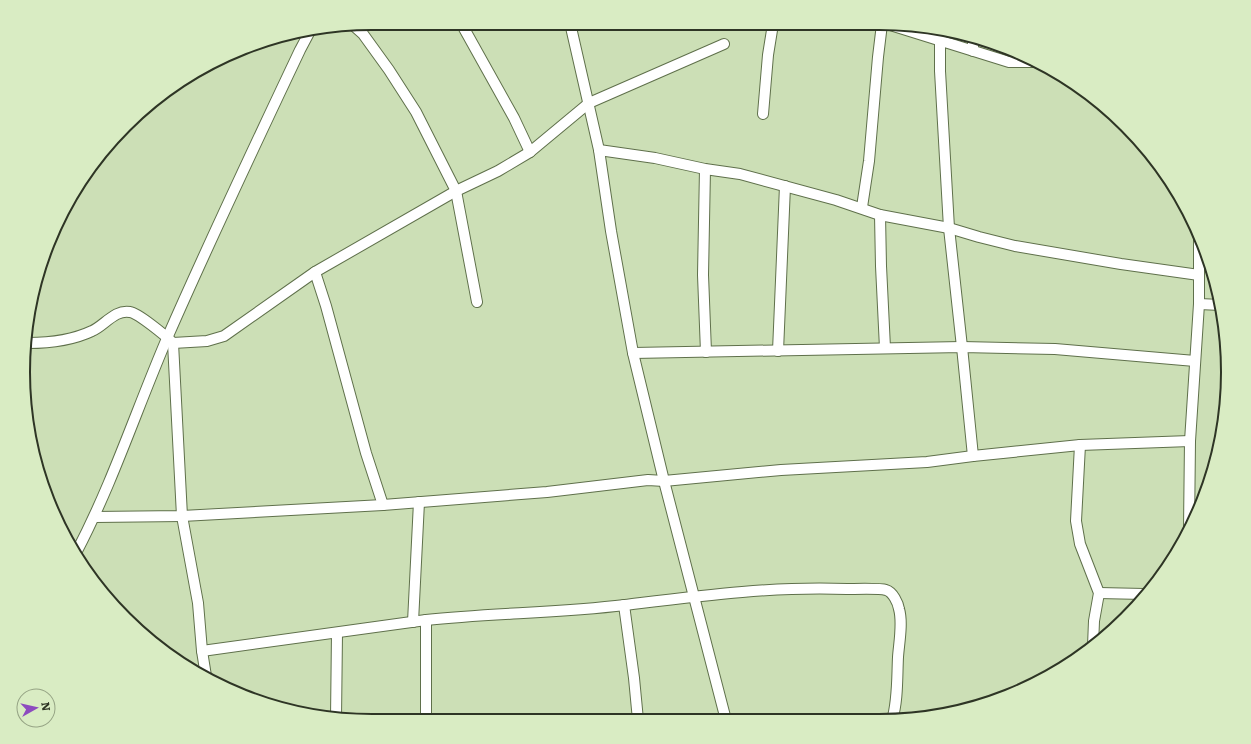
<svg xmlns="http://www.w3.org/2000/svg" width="1251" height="744" font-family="Literata,serif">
	<rect width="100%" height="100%" fill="#ccdfb6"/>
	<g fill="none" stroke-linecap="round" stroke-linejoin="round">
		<defs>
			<g id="minor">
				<polyline points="461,23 514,118 530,152"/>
				<polyline points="570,23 599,150 611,231 633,353 664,481 726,720"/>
				<polyline points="887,24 1009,62 1033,62"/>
				<polyline points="354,26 363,34 389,70 416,112 456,191 477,302"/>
				<polyline points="940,41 940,71 949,228 962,347 973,456"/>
				<polyline points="973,51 973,38"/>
				<polyline points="763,114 768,55 773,24"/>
				<polyline points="599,150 655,158 705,169 740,174 836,200 880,215 949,228 979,237 1015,246 1121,264 1199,275"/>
				<polyline points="705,169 703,275 706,352"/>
				<polyline points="862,207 869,161 878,57 882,24"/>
				<polyline points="880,215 881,266 885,348"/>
				<polyline points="315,272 326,306 366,453 383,505"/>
				<polyline points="1199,304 1221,305"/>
				<path d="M 28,343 C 49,343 73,340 92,331 C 104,326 115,309 130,312 C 138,313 166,336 173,343 L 182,516 L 198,603 L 202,651 L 206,676"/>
				<polyline points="173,343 207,341 224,336 315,272 456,191 498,171 530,152 589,103 724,44"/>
				<polyline points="778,351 785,186"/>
				<polyline points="633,353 962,347 1055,349 1195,361"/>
				<polyline points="1080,445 1076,521 1080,544 1099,593 1094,621 1093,646"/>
				<polyline points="95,517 182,516 383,505 547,492 648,480 664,481 781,470 927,462 973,456 1080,445 1190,441"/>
				<polyline points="1189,529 1190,441 1199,304 1199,234"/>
				<path d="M 77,551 C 113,482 137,408 168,336 C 210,240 255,145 300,50 L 309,33"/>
				<polyline points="1099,593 1144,594"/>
				<polyline points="624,605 634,678 638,720"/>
				<polyline points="413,622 419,502"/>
				<path d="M 202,651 L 426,620 C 492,613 559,613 625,605 C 698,596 772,586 847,589 C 855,589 880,588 886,590 C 893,592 898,603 899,609 C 903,623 899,643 898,657 C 897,677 898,701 892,720"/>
				<polyline points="336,718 337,633"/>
				<polyline points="426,720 426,620"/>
			</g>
		</defs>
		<use href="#minor" stroke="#5f704b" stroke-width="12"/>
		<use href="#minor" stroke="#fff" stroke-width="10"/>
	</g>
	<path d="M0 0H1251V744H0ZM372 30H879A342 342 0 0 1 1221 372V372A342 342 0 0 1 879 714H372A342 342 0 0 1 30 372V372A342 342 0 0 1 372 30Z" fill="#d9ecc3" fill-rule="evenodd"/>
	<path fill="none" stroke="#2e3525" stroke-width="2" d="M372 30H879A342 342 0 0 1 1221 372V372A342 342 0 0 1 879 714H372A342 342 0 0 1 30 372V372A342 342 0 0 1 372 30Z"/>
	<g transform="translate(36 708) rotate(82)"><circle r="19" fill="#d9ecc3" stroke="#95a384"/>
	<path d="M0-3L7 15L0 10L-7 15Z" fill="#8d4bbf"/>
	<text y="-6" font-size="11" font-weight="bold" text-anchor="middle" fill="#2e3525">N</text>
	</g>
</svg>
